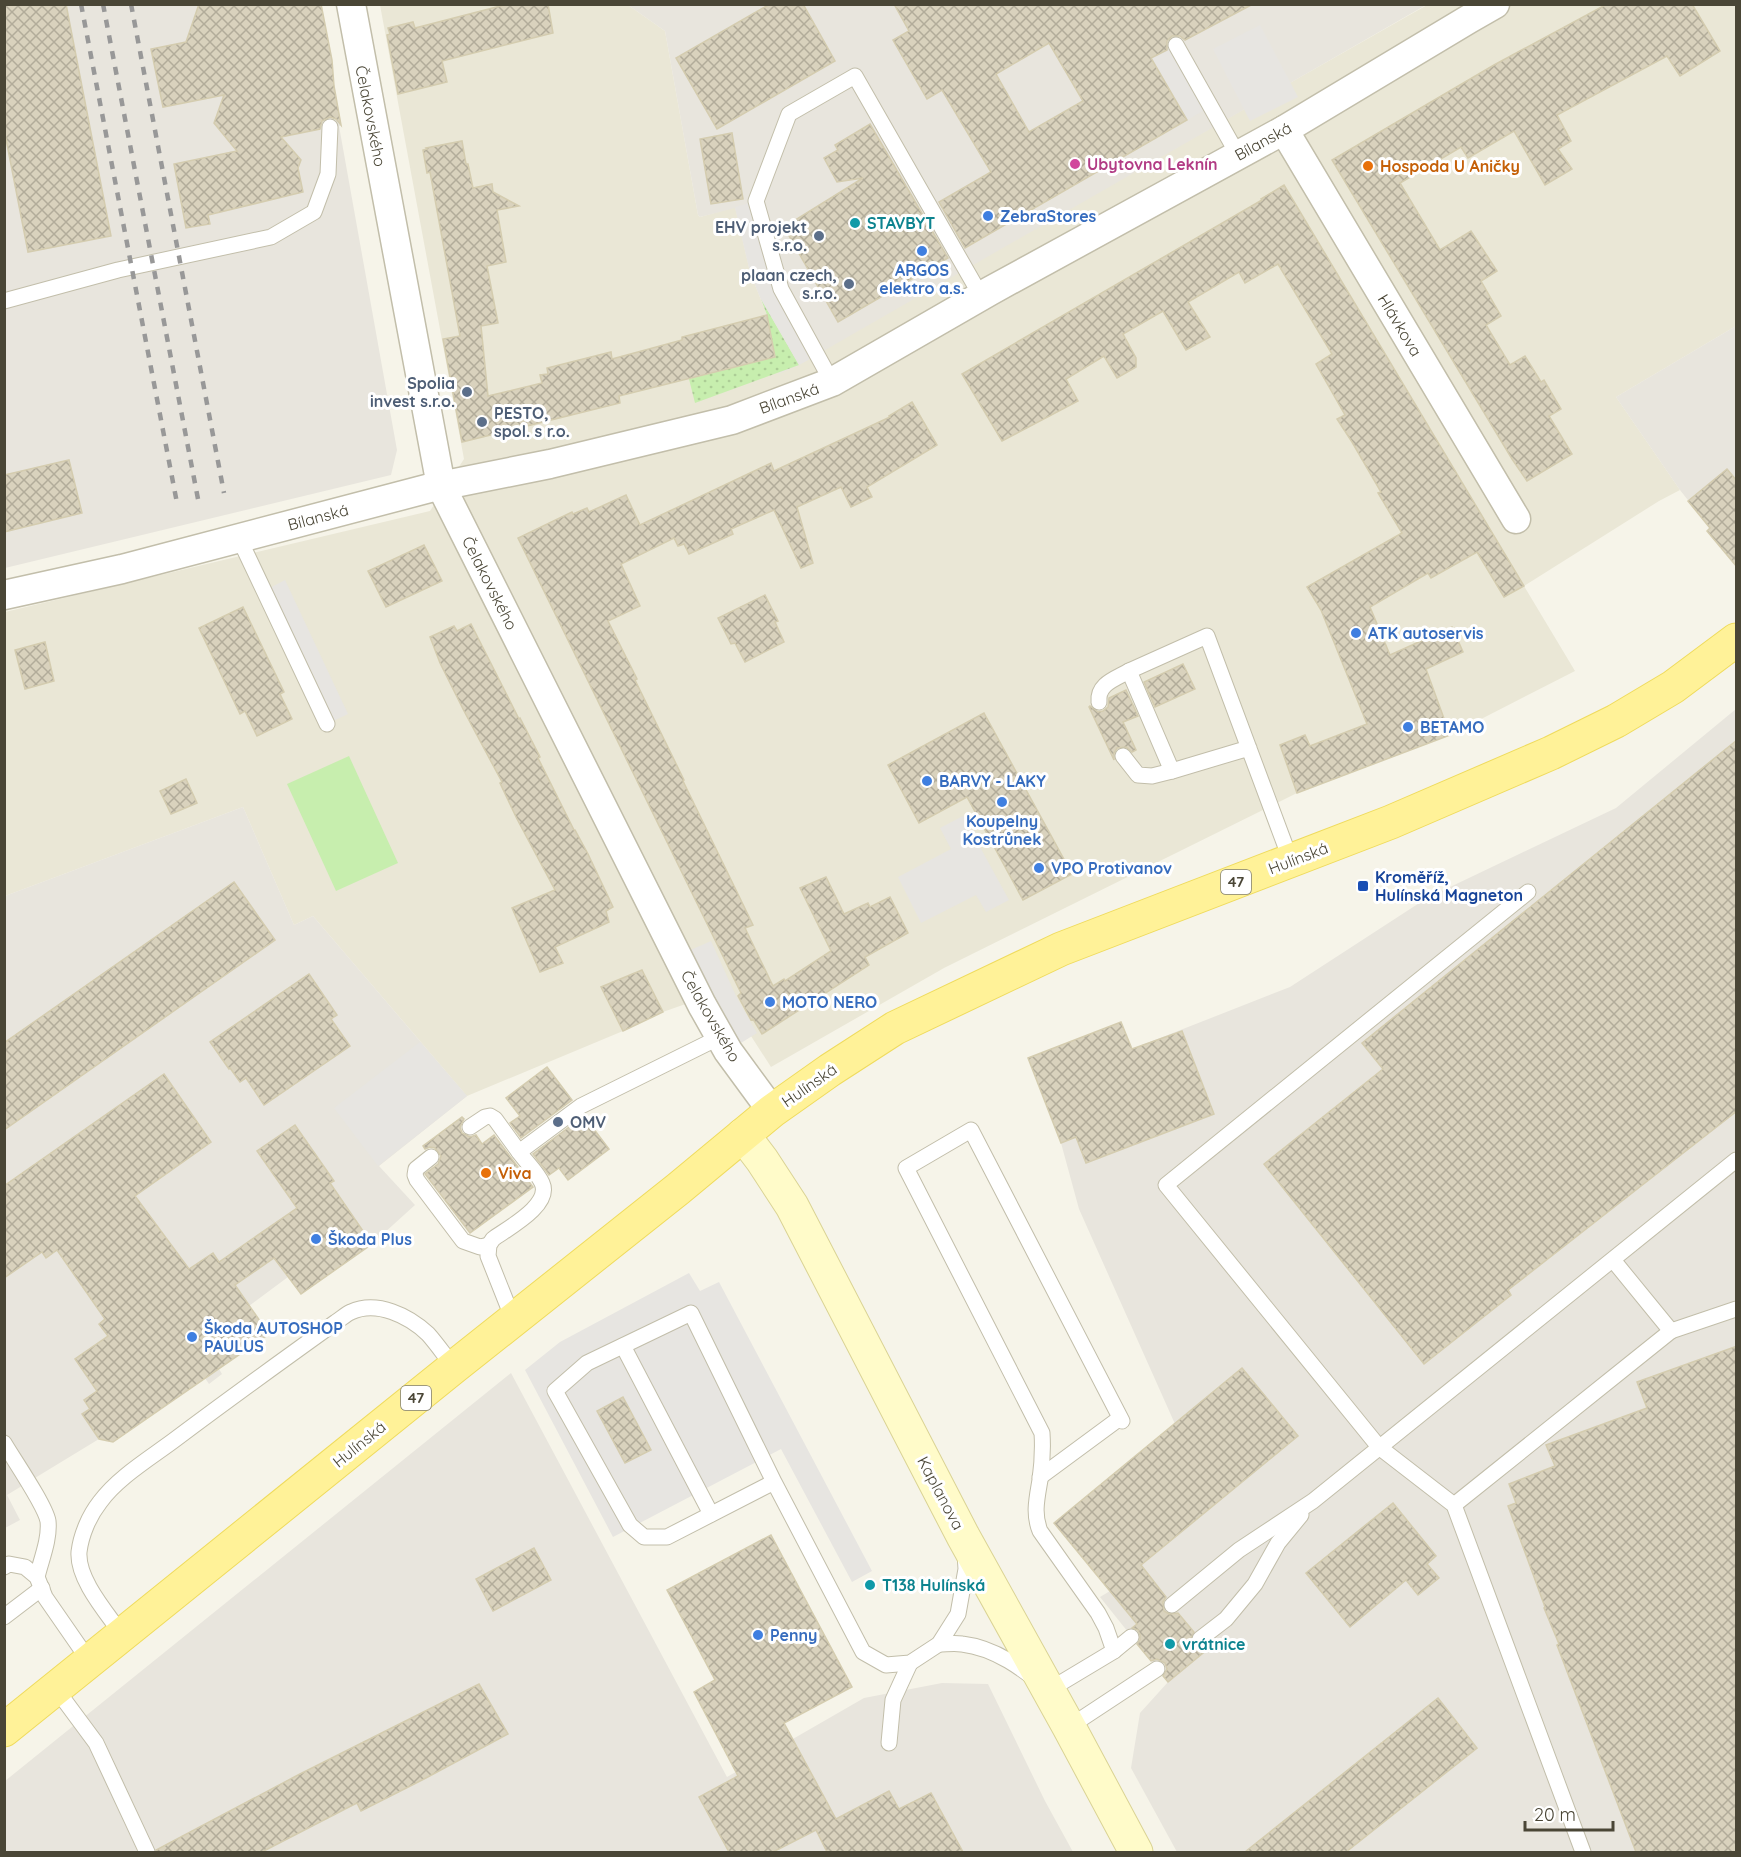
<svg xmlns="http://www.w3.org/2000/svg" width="1741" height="1857" font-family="Quicksand,sans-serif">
	<defs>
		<pattern id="grass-dots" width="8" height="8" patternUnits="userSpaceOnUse" patternTransform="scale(1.5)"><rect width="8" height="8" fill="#c7eeae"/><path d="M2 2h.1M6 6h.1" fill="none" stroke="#accd96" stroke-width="1.8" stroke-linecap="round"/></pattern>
		<pattern id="building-cross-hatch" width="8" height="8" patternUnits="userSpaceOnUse" patternTransform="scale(1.5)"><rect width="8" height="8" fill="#d9d2bd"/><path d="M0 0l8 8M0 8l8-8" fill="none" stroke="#b2ac9a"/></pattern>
	</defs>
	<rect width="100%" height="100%" fill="#f6f4e9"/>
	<polygon fill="#eae7d6" points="380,5 628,5 665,31 698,215 700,217 735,207 750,272 767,315 975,262 1427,5 1736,5 1736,326 1616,397 1680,490 1659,501 1524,586 1575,671 1450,735 1297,793 944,968 771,1067 722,991 663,1012 623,1031 467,1096 313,916 294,925 243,807 5,896 5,612 430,511 464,459"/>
	<g fill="#e8e5dd">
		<polygon points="4,5 321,5 341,126 339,126 397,450 391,475 5,568"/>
		<polygon points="628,5 1426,5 799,365 779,374 767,315 750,272 735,208 700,217 698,215 665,31"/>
		<polygon points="1736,326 1736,567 1707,531 1710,528 1680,490 1616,397"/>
		<polygon points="1736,709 1736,1852 1177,1852 1131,1768 1140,1713 1168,1682 1100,1597 1110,1591 1054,1523 1175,1424 1079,1209 1061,1143 1028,1058 1121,1022 1132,1049 1290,987 1427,898 1616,808"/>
		<polygon points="243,807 294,925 313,916 467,1096 379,1166 415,1205 372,1244 301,1294 288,1277 249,1306 269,1334 219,1369 222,1374 209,1384 205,1378 113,1442 99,1439 7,1495 20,1520 5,1528 5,896"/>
		<polygon points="511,1373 727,1777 864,1698 942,1683 988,1684 1045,1801 1073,1852 5,1852 5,1781"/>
	</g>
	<polygon fill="url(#grass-dots)" points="761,299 799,365 695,403 689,379 774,357 767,315"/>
	<polygon fill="#c7eeae" points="349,756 398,863 336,891 287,784"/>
	<g fill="#e7e5e1">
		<polygon points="1260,25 1298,97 1250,121 1213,49"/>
		<polygon points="1176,45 1210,107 1187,120 1151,58"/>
		<polygon points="756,201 781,289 817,355 799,365 761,299 750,272 735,207"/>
		<polygon points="285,580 348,714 327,724 264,591"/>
		<polygon points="963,816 1009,900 986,912 976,895 921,923 898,877 951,849 940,828"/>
		<polygon points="711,941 736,996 757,1033 728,1051 677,956"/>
		<polygon points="420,1042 467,1096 378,1166 334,1108"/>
		<polygon points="689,1273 700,1291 719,1282 872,1571 852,1582 781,1449 613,1537 525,1370 560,1342"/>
	</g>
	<g fill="url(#building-cross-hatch)" stroke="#d4ccaf" stroke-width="1.5" fill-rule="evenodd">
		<polygon points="4,4 66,4 111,236 28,252 4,129"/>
		<polygon points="199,4 321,4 332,60 334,86 341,125 336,119 330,117 322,121 320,129 281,137 301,160 298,168 303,192 208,215 210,224 186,228 174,164 237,151 214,123 224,95 163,107 151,49 186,42"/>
		<polygon points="508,4 548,4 553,33 442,61 447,82 398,94 387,35 390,34 388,28 413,22 415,28"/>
		<polygon points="770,4 803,4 835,61 717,129 676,58"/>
		<path d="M 894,4 L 1253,4 L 1185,40 L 1180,36 L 1172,36 L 1167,41 L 1167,50 L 1151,58 L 1187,120 L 965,248 L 939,202 L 991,172 L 942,90 L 927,99 L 893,40 L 909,31 ZM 1049,43 L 1083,101 L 1029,132 L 996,74 Z"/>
		<polygon points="1607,4 1692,4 1720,51 1680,76 1667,56 1557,115 1571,141 1558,149 1572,169 1545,185 1514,131 1468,158 1461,147 1400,183 1440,250 1471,231 1497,271 1481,281 1501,316 1486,325 1510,365 1525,356 1541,382 1544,380 1561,409 1549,416 1572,454 1527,481 1512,459 1332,160 1494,65"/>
		<polygon points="870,124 948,258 838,322 784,227 863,178 837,182 824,158 838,150 835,145"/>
		<polygon points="732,133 743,199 711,204 700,139"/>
		<polygon points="462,141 466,164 468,164 473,188 492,184 493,192 519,206 497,210 506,262 487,266 498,323 481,326 488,396 542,383 540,375 548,374 547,368 611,352 612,359 682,340 682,337 767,315 775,357 619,396 620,403 462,442 443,339 460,336 430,172 427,173 423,150 427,149 426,148"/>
		<polygon points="1284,185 1524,586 1504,597 1477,552 1431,578 1428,573 1370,607 1390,655 1452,627 1463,652 1426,669 1450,735 1297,793 1280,745 1305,735 1310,746 1367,724 1321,610 1307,587 1402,533 1378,493 1381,492 1352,442 1337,419 1345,415 1316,364 1332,354 1278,264 1245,283 1239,272 1188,302 1210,337 1186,350 1163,311 1123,334 1136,358 1136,367 1117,378 1104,356 1066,379 1078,401 1002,441 962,374 1262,200 1261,199"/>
		<polygon points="912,402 937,445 867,487 872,497 851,507 841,487 797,507 813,563 801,568 774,510 731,529 733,534 689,554 684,544 678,546 674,538 621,564 640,606 608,621 637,679 635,680 684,780 683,781 753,925 745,928 773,986 784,979 785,981 831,951 800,888 826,877 844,914 868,903 870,907 890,897 908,933 865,957 869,965 762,1034 753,1019 751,1020 738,996 741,993 518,538 572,512 573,514 587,508 589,512 626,495 640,525 771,463 774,471 890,417 889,416"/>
		<polygon points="69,460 82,513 4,532 4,475"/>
		<polygon points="1727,469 1737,481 1737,567 1707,531 1710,528 1688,501"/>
		<polygon points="424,545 442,581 386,607 368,571"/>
		<polygon points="765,595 778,621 775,622 784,642 745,662 735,643 731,644 718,618"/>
		<polygon points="243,607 284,692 280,694 292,719 257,736 245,711 240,714 199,628"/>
		<polygon points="471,624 519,719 520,718 540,757 538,758 574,830 575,830 588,854 613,907 606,911 609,922 555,947 563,963 540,972 512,908 555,890 517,819 500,783 502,782 464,711 440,663 430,637 454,626 457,631"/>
		<polygon points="45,642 54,681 25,689 15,650"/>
		<polygon points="1183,664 1195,689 1155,707 1144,682"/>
		<polygon points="1126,690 1138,716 1123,722 1136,750 1132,752 1126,747 1117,748 1114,753 1114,760 1089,707 1090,706 1098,712 1103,711 1108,707 1109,698"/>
		<polygon points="984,713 1072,874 1023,900 967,797 919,823 888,765"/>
		<polygon points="1737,740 1737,1111 1508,1290 1511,1295 1424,1364 1264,1164 1383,1069 1362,1043"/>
		<polygon points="186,779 197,803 171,814 160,791"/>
		<polygon points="234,882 275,940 4,1130 4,1043"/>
		<polygon points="642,970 663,1012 623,1031 601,987"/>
		<polygon points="309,974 337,1015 331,1019 350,1046 264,1105 246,1078 240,1082 230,1068 229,1069 210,1042"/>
		<polygon points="1121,1022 1132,1049 1182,1031 1214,1114 1086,1163 1076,1137 1061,1143 1028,1058"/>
		<polygon points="547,1067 572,1100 521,1138 510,1123 520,1116 506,1098"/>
		<polygon points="164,1074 211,1142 135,1196 189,1269 213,1253 219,1262 297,1208 257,1151 295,1125 334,1181 330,1183 372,1244 301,1294 274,1258 235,1285 269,1334 113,1442 99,1439 82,1414 90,1409 84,1400 97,1391 75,1359 108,1336 99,1324 105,1319 57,1250 46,1258 42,1252 4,1278 4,1186"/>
		<polygon points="584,1116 609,1149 568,1180 559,1168 549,1175 533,1154"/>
		<polygon points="462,1117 464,1119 460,1127 462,1133 470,1137 476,1135 482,1144 494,1135 533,1187 470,1233 425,1174 438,1164 441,1156 435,1148 430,1147 425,1149 423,1146"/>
		<polygon points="1737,1346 1737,1852 1636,1852 1557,1645 1559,1644 1544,1608 1545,1607 1508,1506 1516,1503 1509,1484 1555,1466 1546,1445 1647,1408 1637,1382"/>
		<polygon points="1242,1368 1298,1436 1141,1565 1166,1597 1163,1602 1164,1611 1169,1614 1178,1613 1194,1632 1190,1640 1193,1645 1201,1649 1206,1647 1208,1649 1168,1682 1163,1676 1167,1669 1165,1663 1157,1659 1151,1661 1137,1644 1140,1640 1140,1635 1138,1630 1132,1628 1137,1624 1054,1523"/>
		<polygon points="623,1397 651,1450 625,1463 597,1411"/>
		<polygon points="1393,1503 1436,1556 1427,1564 1439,1578 1418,1595 1406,1580 1350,1627 1306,1573"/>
		<polygon points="771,1535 852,1687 784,1723 836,1819 889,1791 899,1809 931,1793 963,1852 827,1852 816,1830 773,1852 729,1852 699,1797 738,1776 694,1692 715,1680 667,1590"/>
		<polygon points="534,1548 551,1580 493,1611 476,1579"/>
		<polygon points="479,1684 508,1734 424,1779 361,1811 357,1803 349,1807 262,1852 157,1852 156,1850 298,1775"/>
		<polygon points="1438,1698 1477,1748 1346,1852 1245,1852"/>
	</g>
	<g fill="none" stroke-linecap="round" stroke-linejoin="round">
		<defs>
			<g id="service">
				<polyline points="1176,45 1238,155"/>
				<polyline points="4,301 118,270 271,237 314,212 328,174 330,127"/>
				<polyline points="832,382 781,289 756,201 789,114 855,76 981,296"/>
				<polyline points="239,538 327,724"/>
				<path d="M 1099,702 C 1097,684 1115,679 1129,671"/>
				<polyline points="1249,748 1172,771 1129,671 1207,636 1291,861"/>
				<polyline points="1123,756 1138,775 1152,776 1172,771"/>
				<polyline points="1528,892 1166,1185 1379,1447 1454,1505 1583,1852"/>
				<polyline points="470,1127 485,1117 490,1116 495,1119 519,1152"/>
				<polyline points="431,1157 416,1169 415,1175 417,1180 463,1241 480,1247 489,1245"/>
				<polyline points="1613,1260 1671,1331 1736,1309"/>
				<path d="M 513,1319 L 488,1256 L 489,1245 L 493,1239 C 508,1228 552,1205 542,1183 C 537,1172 526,1162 519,1152 L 581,1106 L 720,1037"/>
				<polyline points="623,1346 711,1514"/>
				<path d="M 4,1443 C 14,1460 45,1505 48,1521 C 50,1539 41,1560 37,1577"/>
				<polyline points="1040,1477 1120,1418"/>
				<polyline points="774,1482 667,1537 644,1537 630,1525 555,1391 587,1363 691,1313 774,1482 863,1652 886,1665 910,1663 939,1644 958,1614 966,1569 965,1554"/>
				<polyline points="1454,1505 1671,1331"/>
				<polyline points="4,1567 9,1564 25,1567 37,1577 45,1597 90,1662"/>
				<polyline points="1172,1605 1239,1550 1313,1501 1736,1160"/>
				<polyline points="4,1617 42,1588"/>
				<path d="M 123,1636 C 108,1614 77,1580 79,1552 C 81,1535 89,1516 100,1502 C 118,1477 152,1457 177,1438 C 229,1399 283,1360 336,1322 C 341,1319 346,1314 351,1312 C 377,1300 409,1316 428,1334 C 437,1344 445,1356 454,1367"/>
				<polyline points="1200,1639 1226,1619 1255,1584 1278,1543 1301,1515"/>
				<path d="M 939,1644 C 946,1644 955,1643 962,1644 C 996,1648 1023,1669 1049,1690 L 1114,1651 L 1131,1637"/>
				<path d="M 1114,1651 L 1106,1628 L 1098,1613 L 1040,1531 C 1033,1514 1037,1498 1040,1480 C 1042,1465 1043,1448 1042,1433 L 906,1168 L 971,1130 L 1122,1421"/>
				<polyline points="56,1689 96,1743 147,1852"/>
				<polyline points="1069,1727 1157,1669"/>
				<polyline points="889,1743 893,1700 910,1663"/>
			</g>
			<g id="minor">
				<polyline points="351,4 441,486 702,1005 728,1051 772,1111"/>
				<polyline points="1284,130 1516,519"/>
				<polyline points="4,595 122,569 430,488 550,464 732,420 832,382 990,291 1284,130 1469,19 1495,4"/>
			</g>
			<polyline id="secondary" points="743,1135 762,1160 792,1206 963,1536 1069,1727 1136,1852"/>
			<polyline id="primary" points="4,1730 454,1367 678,1189 772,1111 830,1070 895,1028 1061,949 1391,822 1551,753 1616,721 1673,687 1736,640"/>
		</defs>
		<use href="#service" stroke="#c2beaa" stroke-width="17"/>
		<use href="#minor" stroke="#c2beaa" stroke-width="31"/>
		<use href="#secondary" stroke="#dad394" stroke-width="35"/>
		<use href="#primary" stroke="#efdb5d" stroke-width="35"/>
		<use href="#service" stroke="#fff" stroke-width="15"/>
		<use href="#minor" stroke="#fff" stroke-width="28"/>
		<use href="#secondary" stroke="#fffbc9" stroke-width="33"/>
		<use href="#primary" stroke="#fff298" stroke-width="33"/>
		<g stroke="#989898" stroke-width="4.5" stroke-dasharray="8 8" stroke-linecap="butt">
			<polyline points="81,4 177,503"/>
			<polyline points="103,4 198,499"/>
			<polyline points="131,4 224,493"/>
		</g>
	</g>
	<circle fill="#d1479c" stroke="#fff" stroke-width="2" cx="1075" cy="164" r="6"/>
	<g fill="#e8710a" stroke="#fff" stroke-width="2">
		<circle cx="1368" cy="166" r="6"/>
		<circle cx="486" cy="1173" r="6"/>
	</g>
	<g fill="#3f7fe0" stroke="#fff" stroke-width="2">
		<circle cx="988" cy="216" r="6"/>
		<circle cx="922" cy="251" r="6"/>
		<circle cx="1356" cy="633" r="6"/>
		<circle cx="1408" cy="727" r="6"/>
		<circle cx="927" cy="781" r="6"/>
		<circle cx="1002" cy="802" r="6"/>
		<circle cx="1039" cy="868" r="6"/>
		<circle cx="770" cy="1002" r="6"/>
		<circle cx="316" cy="1239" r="6"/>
		<circle cx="192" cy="1337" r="6"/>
		<circle cx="758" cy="1635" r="6"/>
	</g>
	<g fill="#0f9aa8" stroke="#fff" stroke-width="2">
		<circle cx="855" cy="223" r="6"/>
		<circle cx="870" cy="1585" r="6"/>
		<circle cx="1170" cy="1644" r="6"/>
	</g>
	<g fill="#5c6f8a" stroke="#fff" stroke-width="2">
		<circle cx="819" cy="236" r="6"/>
		<circle cx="849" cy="284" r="6"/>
		<circle cx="467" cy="392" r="6"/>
		<circle cx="482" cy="422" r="6"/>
		<circle cx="558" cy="1122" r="6"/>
	</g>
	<rect fill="#1a4fb4" stroke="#fff" stroke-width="2" x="1357" y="880" width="12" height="12" rx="3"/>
	<g text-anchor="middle" stroke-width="6" stroke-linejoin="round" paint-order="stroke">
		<g fill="#fff" stroke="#807e72" stroke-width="1.5">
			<rect x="1221" y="870" width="30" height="24" rx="4.5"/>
			<rect x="401" y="1386" width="30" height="24" rx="4.5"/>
		</g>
		<g font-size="15" font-weight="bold" fill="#4a4636">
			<text x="1236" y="887">47</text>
			<text x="416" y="1403">47</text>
		</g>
		<g font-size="16" fill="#4a4636" stroke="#fff">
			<text transform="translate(371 116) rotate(79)" y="6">Čelakovského</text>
			<text transform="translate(1263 141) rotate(-29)" y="6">Bílanská</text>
			<text transform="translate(1400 325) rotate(59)" y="6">Hlávkova</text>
			<text transform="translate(789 398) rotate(-20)" y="6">Bílanská</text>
			<text transform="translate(318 517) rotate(-15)" y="6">Bílanská</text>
			<text transform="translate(490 583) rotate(63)" y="6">Čelakovského</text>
			<text transform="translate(1298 858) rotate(-21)" y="6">Hulínská</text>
			<text transform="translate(711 1016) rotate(60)" y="6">Čelakovského</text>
			<text transform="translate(809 1085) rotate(-35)" y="6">Hulínská</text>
			<text transform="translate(359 1444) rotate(-39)" y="6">Hulínská</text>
			<text transform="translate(941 1493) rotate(62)" y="6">Kaplanova</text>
		</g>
		<g font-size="16" font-weight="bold" fill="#b23c85" stroke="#fff" text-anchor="start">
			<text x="1087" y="170">Ubytovna Leknín</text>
		</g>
		<g font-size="16" font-weight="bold" fill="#c56008" stroke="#fff" text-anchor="start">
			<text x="1380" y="172">Hospoda U Aničky</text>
			<text x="498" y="1179">Viva</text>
		</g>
		<g font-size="16" font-weight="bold" fill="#366cbe" stroke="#fff" text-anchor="start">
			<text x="1000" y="222">ZebraStores</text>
			<text x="922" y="276" text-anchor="middle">ARGOS<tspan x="922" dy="18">elektro a.s.</tspan></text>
			<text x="1368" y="639">ATK autoservis</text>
			<text x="1420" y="733">BETAMO</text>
			<text x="939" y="787">BARVY - LAKY</text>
			<text x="1002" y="827" text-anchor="middle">Koupelny<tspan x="1002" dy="18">Kostrůnek</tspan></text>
			<text x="1051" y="874">VPO Protivanov</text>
			<text x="782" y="1008">MOTO NERO</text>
			<text x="328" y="1245">Škoda Plus</text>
			<text x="204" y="1334">Škoda AUTOSHOP<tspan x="204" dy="18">PAULUS</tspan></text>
			<text x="770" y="1641">Penny</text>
		</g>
		<g font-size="16" font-weight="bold" fill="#0d838f" stroke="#fff" text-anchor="start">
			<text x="867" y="229">STAVBYT</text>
			<text x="882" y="1591">T138 Hulínská</text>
			<text x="1182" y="1650">vrátnice</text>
		</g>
		<g font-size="16" font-weight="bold" fill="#4e5e75" stroke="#fff" text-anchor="end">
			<text x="807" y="233">EHV projekt<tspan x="807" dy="18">s.r.o.</tspan></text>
			<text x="837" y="281">plaan czech,<tspan x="837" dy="18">s.r.o.</tspan></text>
			<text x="455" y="389">Spolia<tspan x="455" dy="18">invest s.r.o.</tspan></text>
			<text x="494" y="419" text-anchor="start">PESTO,<tspan x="494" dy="18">spol. s r.o.</tspan></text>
			<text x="570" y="1128" text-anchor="start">OMV</text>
		</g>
		<g font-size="16" font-weight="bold" fill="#164399" stroke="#fff" text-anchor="start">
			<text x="1375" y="883">Kroměříž,<tspan x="1375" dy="18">Hulínská Magneton</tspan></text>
		</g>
	</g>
	<rect width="1741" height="1857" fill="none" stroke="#4a4636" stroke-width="12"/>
	<path d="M1525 1821v9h88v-9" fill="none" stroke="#4a4636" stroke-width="3"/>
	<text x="1534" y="1821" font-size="18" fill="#4a4636" stroke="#ffffff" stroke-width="4.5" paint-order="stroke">20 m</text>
</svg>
